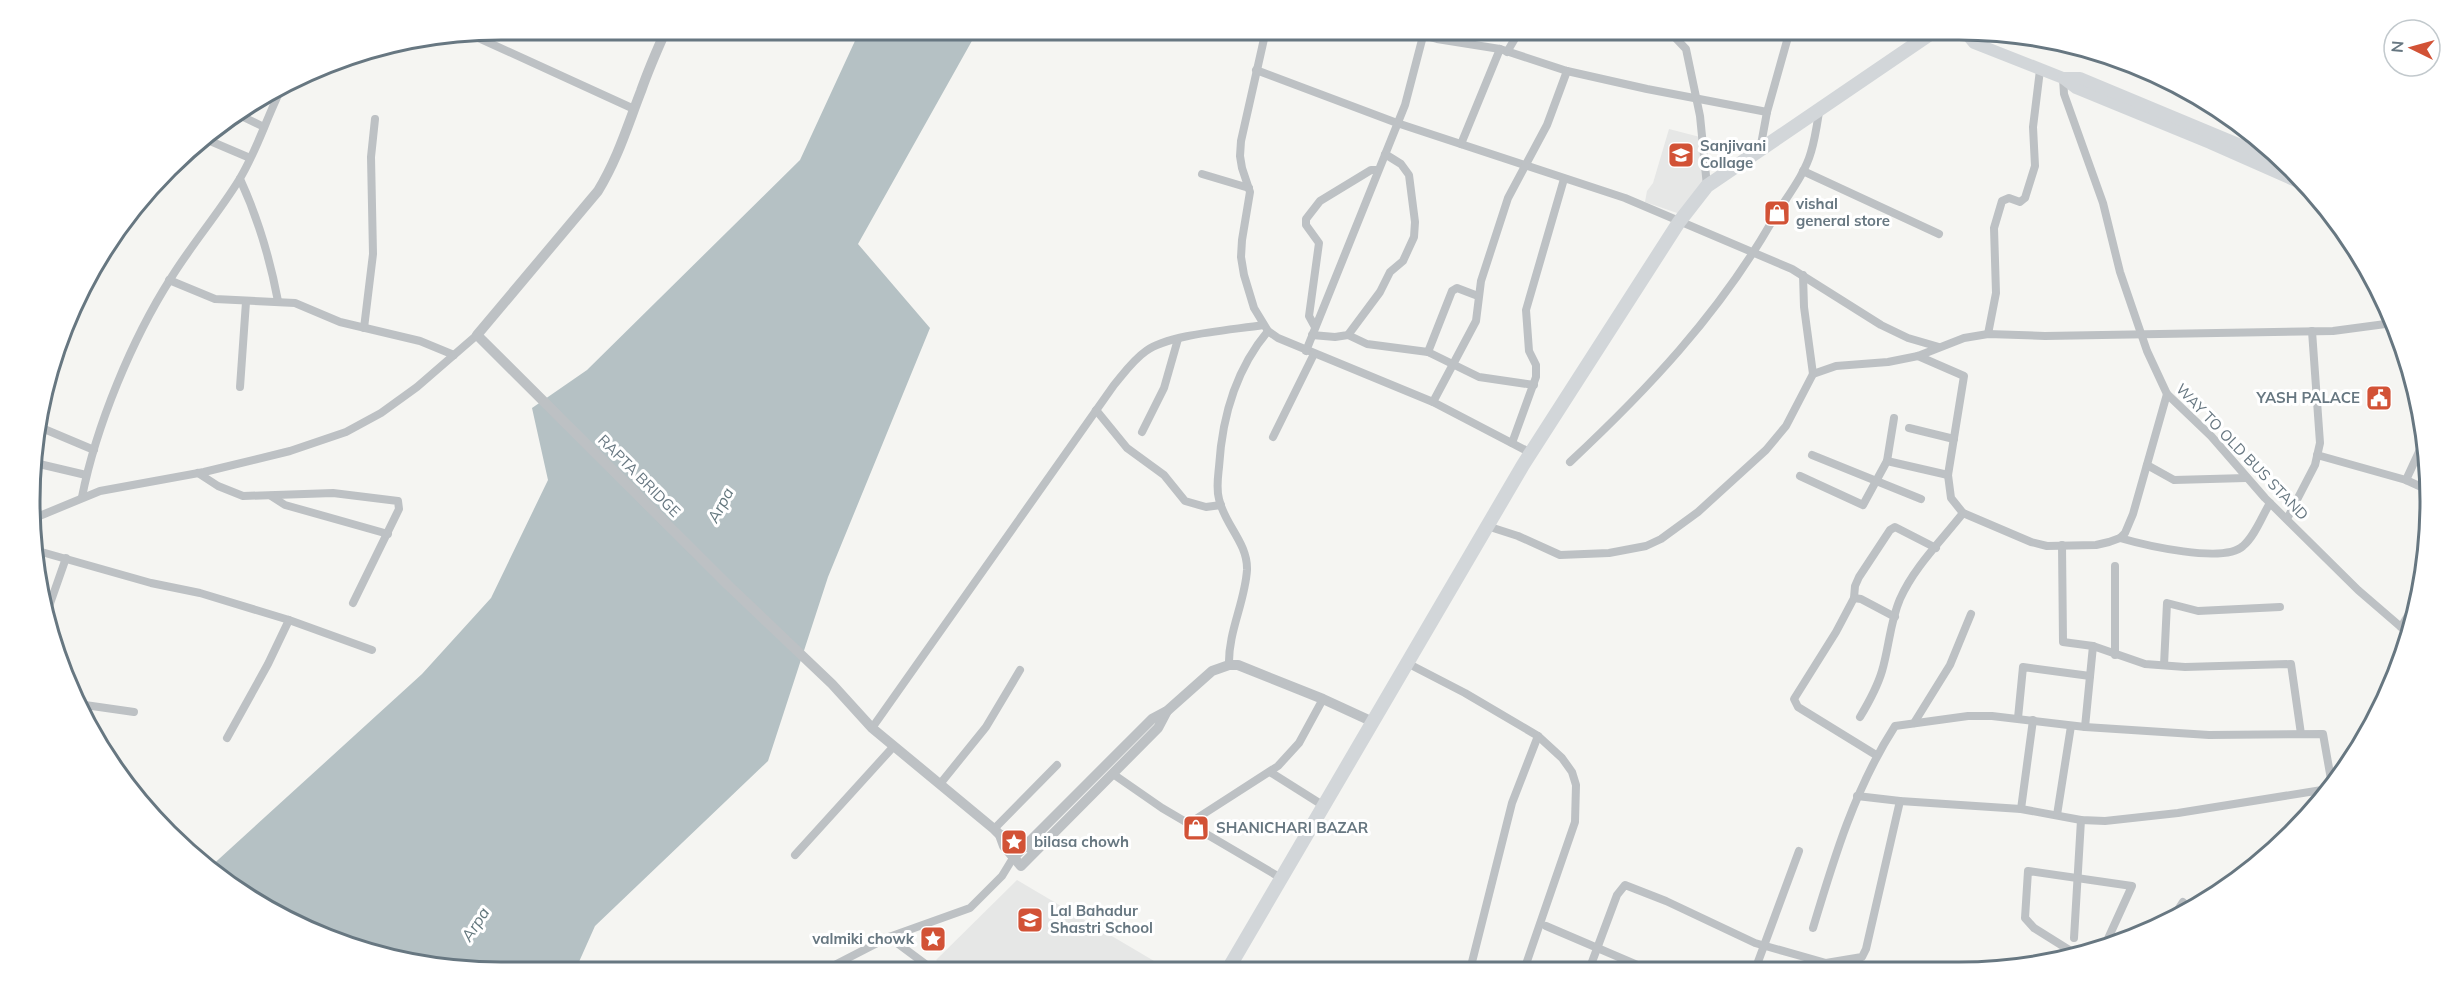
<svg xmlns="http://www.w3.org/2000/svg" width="2460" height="1003" font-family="Mulish,sans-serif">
	<rect width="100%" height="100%" fill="#f5f5f2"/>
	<g fill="#e6e7e6">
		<polygon points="1669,129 1700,137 1710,175 1680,214 1645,202 1647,191 1653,183"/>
		<polygon points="1017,880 1171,971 978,972 962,962 948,970 936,960"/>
	</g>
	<polygon fill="#b5c1c4" points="860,30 978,30 858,244 930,328 828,577 768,761 595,926 574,973 502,973 350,948 215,876 208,869 422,674 491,598 548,480 532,408 587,370 800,160"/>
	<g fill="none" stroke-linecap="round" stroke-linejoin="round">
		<g stroke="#bdc1c4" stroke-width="8">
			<polyline points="1266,30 1241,141 1240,156 1242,168 1250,192 1242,240 1241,257 1244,275 1254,308 1268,331 1278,338 1433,402 1531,453"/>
			<polyline points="1403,30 1437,39 1500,49 1567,71 1647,89 1767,112"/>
			<polyline points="1456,30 1458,42"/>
			<polyline points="1668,30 1686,49 1700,116 1707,186"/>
			<polyline points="472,35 634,109"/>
			<polyline points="1507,52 1520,30"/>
			<polyline points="1256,70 1397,123 1625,198 1792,269 1881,325 1908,338 1939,347"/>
			<polyline points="2063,78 2064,94 2103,203 2120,272 2147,351 2167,394 2211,436 2265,498 2358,590 2409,634"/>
			<polyline points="237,114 264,127"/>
			<polyline points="203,138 250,158"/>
			<polyline points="1461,144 1500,49"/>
			<polyline points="1760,150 1767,112 1790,30"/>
			<polyline points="1803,171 1939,234"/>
			<polyline points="1202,174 1249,188"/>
			<path d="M 240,179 C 258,218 270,259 278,301"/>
			<polyline points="169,280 215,299 295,303 340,322 420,341 454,355"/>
			<polyline points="1315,327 1309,316 1319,243 1306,225 1306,219 1320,201 1371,170 1378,170"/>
			<polyline points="364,328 373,254 371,157 375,119"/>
			<polyline points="1988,334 1996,293 1994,228 2002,201 2009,198 2020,202 2025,198 2035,166 2033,127 2040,70"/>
			<polyline points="1312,335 1335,337 1348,335 1380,292 1390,272 1403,261 1414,237 1415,222 1409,175 1401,164 1385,154"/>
			<polyline points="1348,335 1367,344 1428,352 1479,377 1534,385"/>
			<polyline points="1306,351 1405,105 1423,36"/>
			<polyline points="1428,352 1452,291 1457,288 1478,296"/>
			<polyline points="1918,356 1964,376 1948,475 1951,498 1963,513 2031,542 2047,546 2096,545 2109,542 2120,538 2125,533 2133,514 2167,394"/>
			<polyline points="1813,374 1836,366 1888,362 1918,356 1964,338 1988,334 2045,336 2333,331 2393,323"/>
			<polyline points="240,387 246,302"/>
			<polyline points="1433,402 1476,321 1481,281 1508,198 1547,125 1567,71"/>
			<polyline points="1096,410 1127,448 1164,475 1185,501 1206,507 1221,505"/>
			<polyline points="37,426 94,450"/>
			<polyline points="1909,428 1954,439"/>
			<polyline points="1142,432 1164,388 1178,339"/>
			<polyline points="1273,437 1314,354"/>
			<polyline points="1512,443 1536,377 1536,365 1529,351 1526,310 1564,179"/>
			<polyline points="1812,455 1921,499"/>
			<polyline points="2317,455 2406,480 2428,490"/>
			<polyline points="1887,461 1894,418"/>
			<path d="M 1570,462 C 1647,390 1718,315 1771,223 C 1784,200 1804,177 1811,152 C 1815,139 1817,125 1819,112"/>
			<polyline points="35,463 86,475"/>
			<polyline points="2147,465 2174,480 2246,478"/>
			<polyline points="198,473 218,486 243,496 333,493 398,501 399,509 353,603"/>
			<polyline points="1800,476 1863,505 1887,461 1948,475"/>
			<polyline points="2406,480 2424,441"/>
			<polyline points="271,496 285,505 388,534"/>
			<path d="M 82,497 C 96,426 132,339 171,278 C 192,244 218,214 239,180 C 257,151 267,116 283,85"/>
			<polyline points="37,517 100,491 204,472 290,451 346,432 381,413 417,387 477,335"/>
			<polyline points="2287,519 2315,465 2320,443 2312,331"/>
			<polyline points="1487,526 1518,536 1560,555 1609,553 1646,546 1661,539 1698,512 1766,450 1786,426 1813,374 1804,307 1803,275"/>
			<path d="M 2120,538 C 2144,545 2224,564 2243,546 C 2255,536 2262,516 2270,503"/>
			<polyline points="2062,545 2063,642 2093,646"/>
			<polyline points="38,551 151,583 200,593 289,620 372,650"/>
			<polyline points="1854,598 1855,586 1859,577 1890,530 1895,527 1936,548"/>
			<polyline points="46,615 66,558"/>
			<polyline points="2401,627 2417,601"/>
			<polyline points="2115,655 2115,566"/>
			<polyline points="1407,663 1465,693 1538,736 1562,758 1572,772 1576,785 1575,822 1524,970"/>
			<path d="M 1229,665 C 1228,632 1245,602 1247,570 C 1248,543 1224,524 1219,499 C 1216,488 1218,477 1219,467 C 1222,418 1236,369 1268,331"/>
			<polyline points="2164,665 2167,603 2198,611 2280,607"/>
			<polyline points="78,704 134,712"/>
			<path d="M 1860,717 C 1869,702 1877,688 1882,671 C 1889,648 1890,622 1900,599 C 1914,567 1942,540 1963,513"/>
			<polyline points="2018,718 2023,667 2090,676"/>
			<polyline points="1914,723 1950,665 1971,614"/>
			<polyline points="2085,727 2093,646 2145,664 2185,667 2291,664 2301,734"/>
			<path d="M 872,728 L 1114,385 C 1124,373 1133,360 1146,351 C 1169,334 1233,330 1263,325"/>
			<polyline points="227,738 268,664 289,620"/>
			<polyline points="1876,755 1798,707 1794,699 1836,632 1854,598 1861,599 1895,617"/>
			<polyline points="1270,772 1324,806"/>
			<polyline points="1113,774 1162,808 1281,878"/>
			<polyline points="940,784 986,727 1020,670"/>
			<polyline points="1857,796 1900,801 2021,809 2081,820 2105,821 2178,813 2328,789"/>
			<polyline points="2021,809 2033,720"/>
			<polyline points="2057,815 2071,726"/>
			<polyline points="1188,824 1278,766 1299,743 1323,699"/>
			<polyline points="994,829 1057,765"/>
			<polyline points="795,855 894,746"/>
			<polyline points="2170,922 2183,902"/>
			<polyline points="1546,926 1649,970"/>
			<path d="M 1813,928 C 1834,858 1855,788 1895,726 L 1968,716 L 1992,716 L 2085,727 L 2209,735 L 2323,734 L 2332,785"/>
			<polyline points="889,937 936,972"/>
			<polyline points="2074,938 2081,820"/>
			<polyline points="2074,953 2034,928 2025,918 2028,871 2132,886 2106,943"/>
			<polyline points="1470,970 1512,803 1538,736"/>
			<polyline points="1589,970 1617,895 1625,885 1666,901 1755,943 1826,963 1862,957 1866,949 1900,801"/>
			<polyline points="1755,970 1799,851"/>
			<polyline points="821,972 889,937 970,908 1002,876 1013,858"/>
		</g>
		<g stroke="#bdc1c4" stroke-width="10">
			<path d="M 666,30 C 657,50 648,71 641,91 C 627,127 618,158 598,191 L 477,335 L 728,585 L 832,684 L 872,728 L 994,829 L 1000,835 L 1004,846 L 1021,866 L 1158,728 L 1167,711"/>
			<polyline points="1000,835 1015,837 1031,849"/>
			<polyline points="1013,858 1152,719 1167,711 1212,671 1229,665 1238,665 1323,699 1373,722"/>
		</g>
		<g stroke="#d2d6d9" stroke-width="12">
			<polyline points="1964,31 1974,43 2063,78 2076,88 2210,143 2305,185"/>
			<polyline points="2063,78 2080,78 2286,164"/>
		</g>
		<polyline stroke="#d2d6d9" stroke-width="14" points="1227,971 1523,465 1679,222 1707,186 1936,30"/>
	</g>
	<defs>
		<symbol id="university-square" viewBox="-11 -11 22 22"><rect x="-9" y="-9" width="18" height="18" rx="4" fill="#d25236" stroke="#fff"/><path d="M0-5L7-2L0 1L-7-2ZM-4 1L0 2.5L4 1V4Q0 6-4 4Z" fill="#fff"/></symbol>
		<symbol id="shop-square" viewBox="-11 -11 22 22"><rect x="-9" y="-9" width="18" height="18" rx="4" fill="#d25236" stroke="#fff"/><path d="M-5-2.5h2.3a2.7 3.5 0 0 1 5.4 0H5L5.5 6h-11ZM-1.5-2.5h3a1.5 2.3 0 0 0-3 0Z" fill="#fff"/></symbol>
		<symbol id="civic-square" viewBox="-11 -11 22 22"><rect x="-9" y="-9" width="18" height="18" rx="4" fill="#d25236" stroke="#fff"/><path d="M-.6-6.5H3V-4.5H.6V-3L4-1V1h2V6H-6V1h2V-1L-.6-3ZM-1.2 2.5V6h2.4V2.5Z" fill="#fff"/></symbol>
		<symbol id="sight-square" viewBox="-11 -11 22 22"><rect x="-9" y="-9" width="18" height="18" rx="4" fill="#d25236" stroke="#fff"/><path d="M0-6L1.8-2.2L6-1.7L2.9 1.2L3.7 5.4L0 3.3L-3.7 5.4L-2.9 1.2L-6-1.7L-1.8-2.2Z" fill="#fff"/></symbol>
		<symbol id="school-square" viewBox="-11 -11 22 22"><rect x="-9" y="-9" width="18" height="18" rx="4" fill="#d25236" stroke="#fff"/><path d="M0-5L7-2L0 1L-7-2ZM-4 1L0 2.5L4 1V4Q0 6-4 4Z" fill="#fff"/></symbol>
	</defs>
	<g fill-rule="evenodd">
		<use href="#university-square" x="1666" y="140" width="30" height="30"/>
		<use href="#shop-square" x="1762" y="198" width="30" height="30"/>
		<use href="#civic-square" x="2364" y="383" width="30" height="30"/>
		<use href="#shop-square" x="1181" y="813" width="30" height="30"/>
		<use href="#sight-square" x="999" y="827" width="30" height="30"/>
		<use href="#school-square" x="1015" y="905" width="30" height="30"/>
		<use href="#sight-square" x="918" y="924" width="30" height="30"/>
	</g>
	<g text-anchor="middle" stroke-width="6" stroke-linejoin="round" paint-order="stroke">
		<g font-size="15" font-weight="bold" fill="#677781" stroke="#fff" text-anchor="start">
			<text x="1700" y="151">Sanjivani<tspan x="1700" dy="17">Collage</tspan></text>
			<text x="1796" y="209">vishal<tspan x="1796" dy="17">general store</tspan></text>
			<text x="2360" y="403" text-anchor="end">YASH PALACE</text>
			<text x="1216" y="833">SHANICHARI BAZAR</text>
			<text x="1034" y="847">bilasa chowh</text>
			<text x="1050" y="916">Lal Bahadur<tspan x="1050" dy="17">Shastri School</tspan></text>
			<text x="914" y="944" text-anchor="end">valmiki chowk</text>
		</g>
		<g font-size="15" fill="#677781" stroke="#fff">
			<text transform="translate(2242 452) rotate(46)" y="5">WAY TO OLD BUS STAND</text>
			<text transform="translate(639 476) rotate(45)" y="5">RAPTA BRIDGE</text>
		</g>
		<g font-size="16" font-style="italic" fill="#63777d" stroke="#fff">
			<text transform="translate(720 505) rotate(-62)" y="6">Arpa</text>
			<text transform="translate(475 924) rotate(-57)" y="6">Arpa</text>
		</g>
	</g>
	<path d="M0 0H2460V1003H0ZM501 40H1959A461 461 0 0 1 2420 501V501A461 461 0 0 1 1959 962H501A461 461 0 0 1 40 501V501A461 461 0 0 1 501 40Z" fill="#fff" fill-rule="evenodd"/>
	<path fill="none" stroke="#677781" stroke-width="3" d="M501 40H1959A461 461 0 0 1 2420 501V501A461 461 0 0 1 1959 962H501A461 461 0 0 1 40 501V501A461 461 0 0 1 501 40Z"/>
	<g transform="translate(2412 48) rotate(275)"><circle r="28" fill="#ffffff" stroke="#c2c9cd" stroke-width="1.5"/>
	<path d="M0-4.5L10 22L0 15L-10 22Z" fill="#d25236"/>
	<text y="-9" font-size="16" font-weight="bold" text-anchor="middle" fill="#677781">N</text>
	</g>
</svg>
